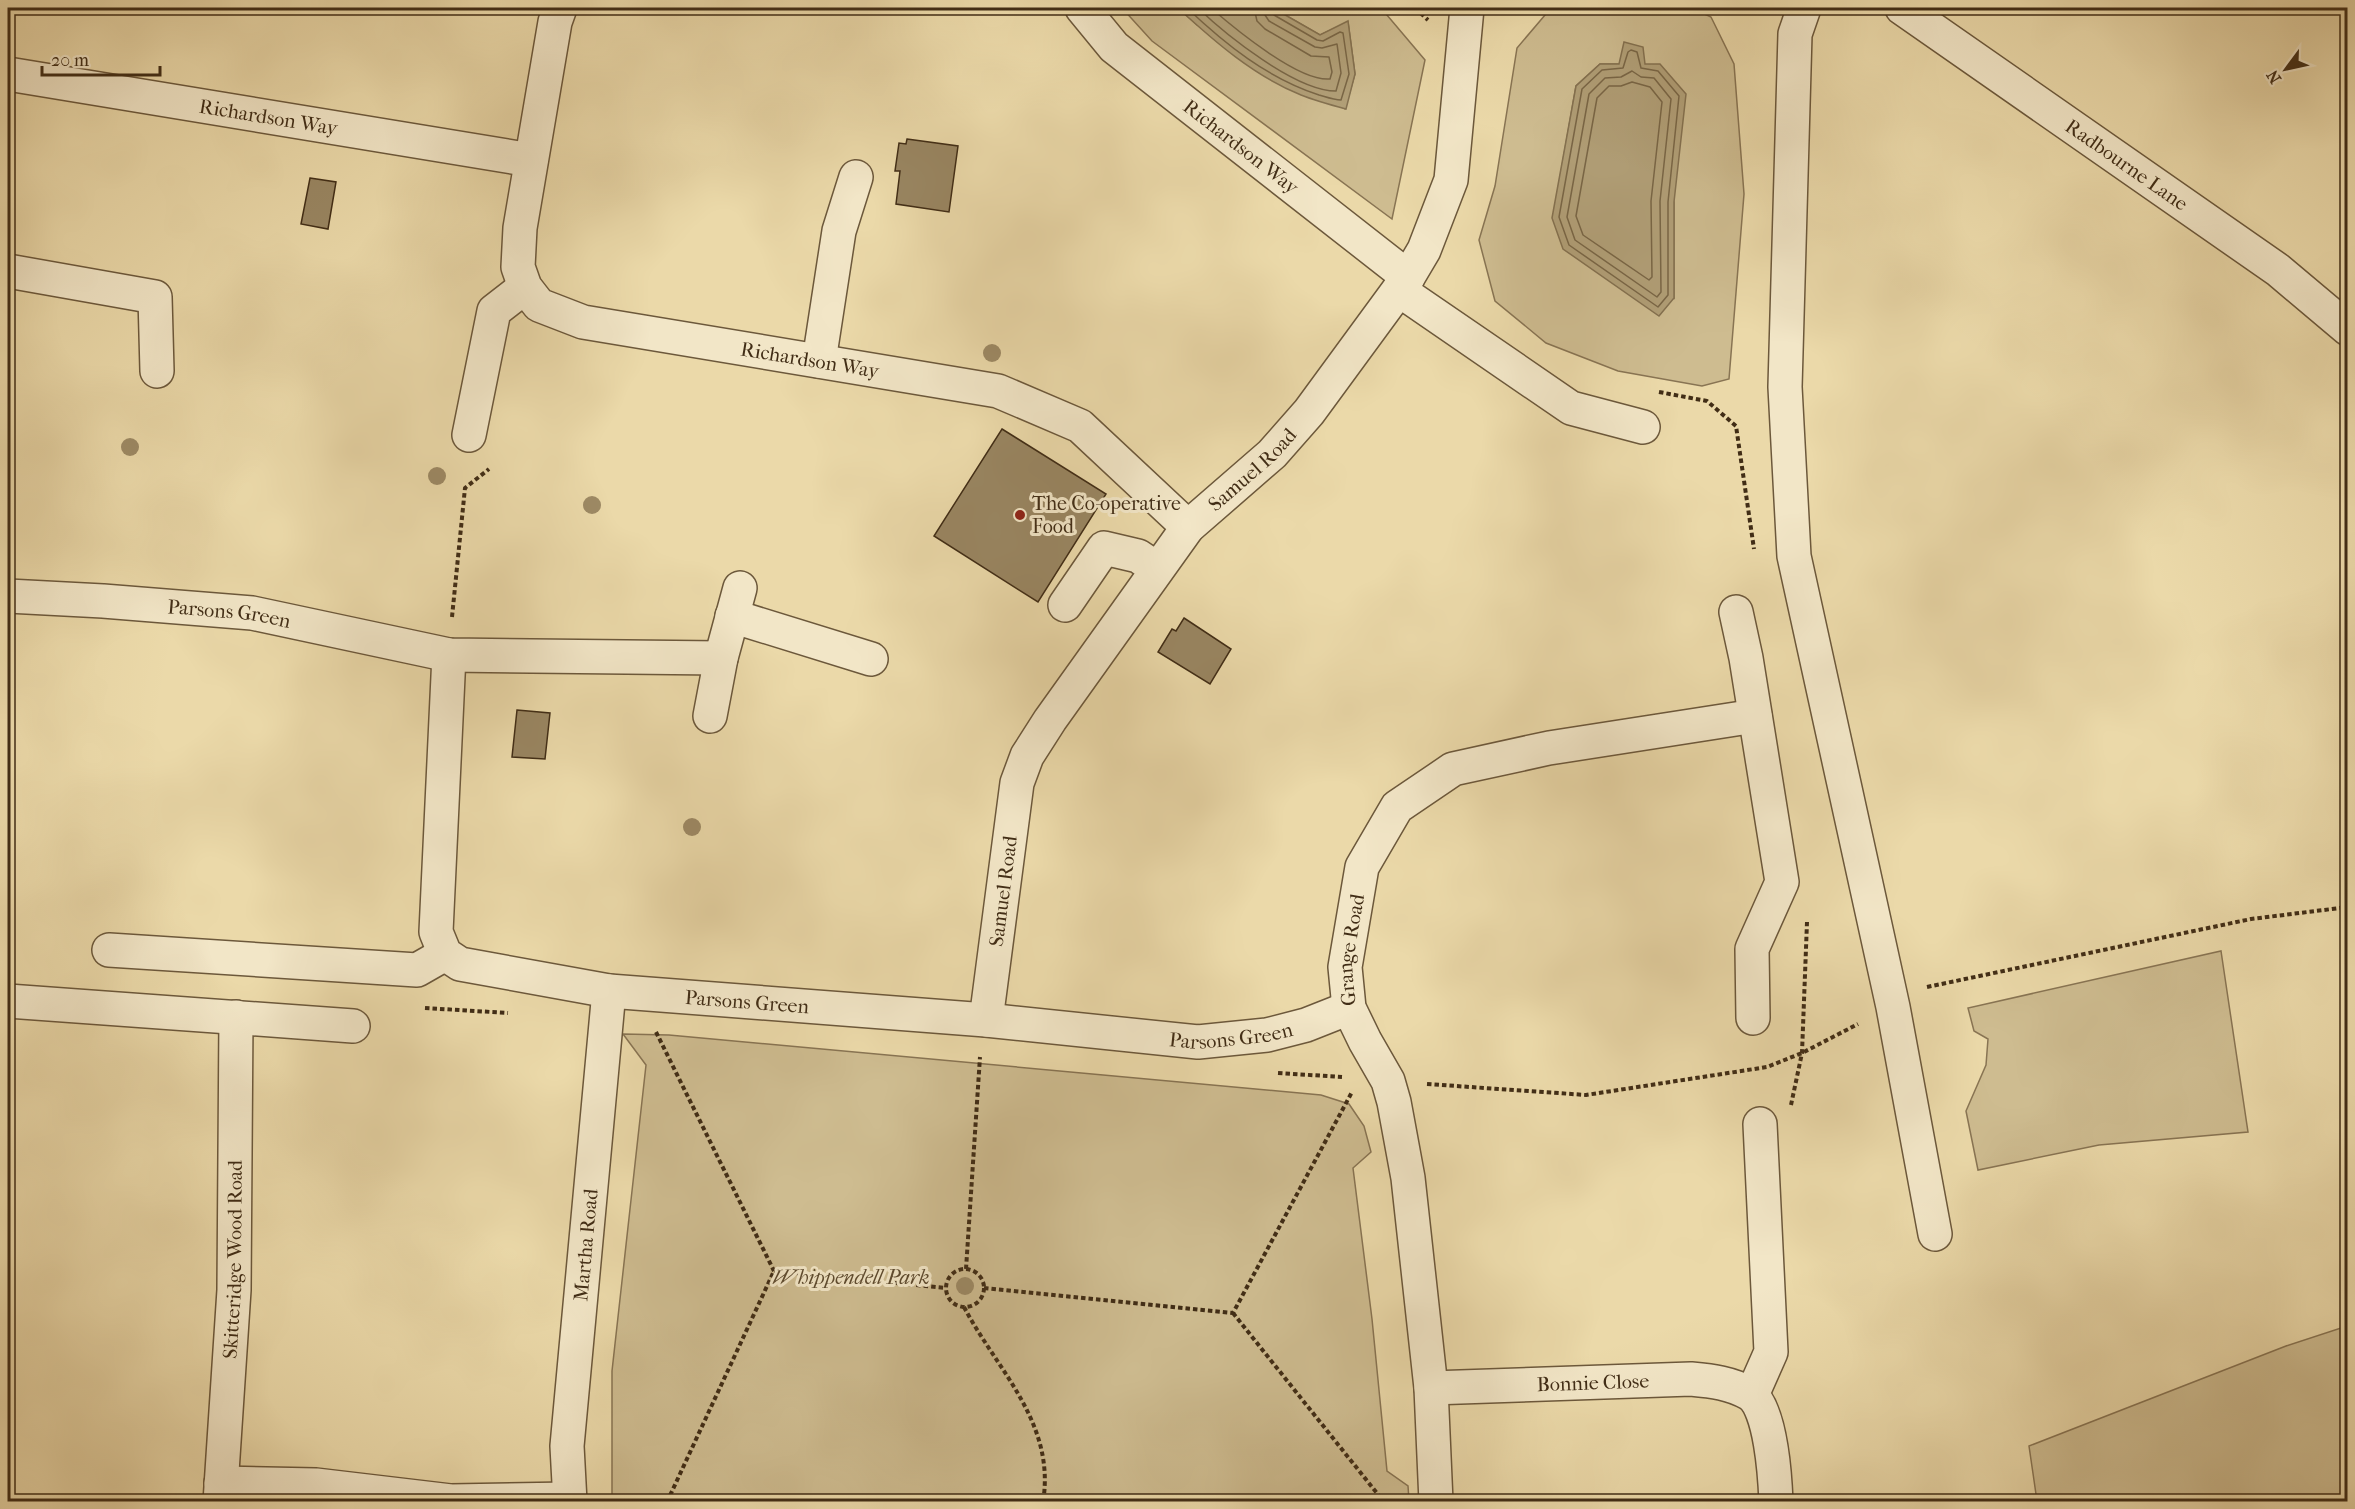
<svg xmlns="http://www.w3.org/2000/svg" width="2355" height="1509" font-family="'IM FELL French Canon',serif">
	<rect width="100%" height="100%" fill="#ebd9a9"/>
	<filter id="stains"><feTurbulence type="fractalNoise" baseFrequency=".00333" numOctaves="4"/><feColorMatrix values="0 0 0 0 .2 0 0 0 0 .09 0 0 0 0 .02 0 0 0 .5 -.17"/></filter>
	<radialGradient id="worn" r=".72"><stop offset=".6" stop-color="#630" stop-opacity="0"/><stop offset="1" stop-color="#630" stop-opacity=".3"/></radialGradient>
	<g fill="#cebc90" stroke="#887453" stroke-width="1.5" fill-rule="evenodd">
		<polygon points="1122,8 1178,8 1197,25 1345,109 1355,74 1348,22 1320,35 1273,8 1381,8 1425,60 1392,219 1152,41"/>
		<path d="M 1551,8 L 1692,8 L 1711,17 L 1734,64 L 1744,194 L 1729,379 L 1702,386 L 1618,371 L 1546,343 L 1495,301 L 1479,240 L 1495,186 L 1517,48 ZM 1600,64 L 1619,64 L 1674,202 L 1674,298 L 1553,218 L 1576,86 Z"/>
		<polygon points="2221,951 2248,1132 2099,1145 1978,1170 1966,1111 1986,1065 1988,1039 1974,1031 1968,1008"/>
		<polygon points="623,1034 669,1035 1321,1095 1349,1104 1364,1126 1371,1152 1353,1168 1372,1319 1387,1471 1408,1486 1409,1501 612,1501 612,1371 646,1065"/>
		<polygon points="2347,1326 2347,1501 2037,1501 2029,1446 2286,1346"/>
	</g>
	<g fill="#b19f77" stroke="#847150" stroke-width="1.5">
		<path d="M 1178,8 L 1273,8 L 1320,35 L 1348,21 L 1355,74 L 1346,109 C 1331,105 1316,101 1301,95 C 1254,76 1215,42 1178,8 Z"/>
		<polygon points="1624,42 1643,47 1645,64 1660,64 1686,94 1674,202 1674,298 1659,316 1563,249 1552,218 1576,86 1600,64 1619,64"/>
	</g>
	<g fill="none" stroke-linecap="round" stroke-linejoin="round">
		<g stroke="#796646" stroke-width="1.5">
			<path d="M 1187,8 C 1225,44 1267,78 1319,95 C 1326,97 1334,100 1341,100 L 1349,74 L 1343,33 L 1340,32 L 1323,41 L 1317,40 L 1274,15 L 1271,8"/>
			<path d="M 1198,8 C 1226,35 1296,91 1336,91 L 1341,73 L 1337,44 L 1322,48 L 1315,47 L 1269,21 L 1265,15 L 1264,8"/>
			<path d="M 1211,8 C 1234,28 1299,82 1330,79 L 1332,72 L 1329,57 L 1311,56 L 1265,29 L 1257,21 L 1254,8"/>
			<polygon points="1631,50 1637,52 1641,68 1658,71 1679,96 1668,202 1668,295 1658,307 1569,245 1559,217 1582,89 1602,70 1623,68 1628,52"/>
			<polygon points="1632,71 1641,77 1654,78 1671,99 1660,201 1661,292 1657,297 1575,240 1567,217 1589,94 1605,78 1621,77"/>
			<polygon points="1632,82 1650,87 1662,102 1651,201 1652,277 1649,280 1583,235 1576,216 1597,98 1609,86 1621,86"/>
		</g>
	</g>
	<g fill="#998662" stroke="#412d16" stroke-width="1.5">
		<polygon points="907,139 958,146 949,212 896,204 900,171 895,171 899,143 906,144"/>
		<polygon points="310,178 336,182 328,229 301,224"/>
		<polygon points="1002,429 1106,494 1038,602 934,536"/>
		<polygon points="1184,618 1231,649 1210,684 1158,652 1172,629 1176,631"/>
		<polygon points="517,710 550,713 545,759 512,757"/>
		<polygon points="1556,1497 1556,1502 1495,1501"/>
	</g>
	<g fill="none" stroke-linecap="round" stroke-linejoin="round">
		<defs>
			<g id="minor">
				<path id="s1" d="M 560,8 L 555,22 L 520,228 L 518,267 L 525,287 L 539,305 L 583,322 L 998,391 L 1080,426 L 1188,527"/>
				<path id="s2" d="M 1082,8 L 1114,47 L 1408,277"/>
				<polyline points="1804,8 1795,34 1785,387 1794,556 1893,1007 1935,1234"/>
				<path id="s3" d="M 1902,8 L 2278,270 L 2348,329"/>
				<path id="s4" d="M 8,74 L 531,160"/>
				<polyline points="8,271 155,297 157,371"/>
				<polyline points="1399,290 1571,408 1643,427"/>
				<polyline points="819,361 839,231 856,177"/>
				<polyline points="469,435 494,311 525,287"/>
				<path id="s5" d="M 8,596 L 103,601 L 252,613 L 449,655 L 721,658"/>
				<polyline points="1065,605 1104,548 1138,556 1156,568"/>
				<polyline points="1736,612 1746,658 1782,882 1752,949 1753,1018"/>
				<polyline points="732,616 871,659"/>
				<path id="s6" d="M 449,655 L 436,932 L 445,954 L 460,964 L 609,991 L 986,1020 L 1198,1042 L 1267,1035 L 1306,1025 L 1349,1008"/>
				<polyline points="710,716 721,658 740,588"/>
				<polyline points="109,950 417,970 445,954"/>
				<polyline points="8,1001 353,1026"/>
				<path id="s7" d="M 986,1020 L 1017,783 L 1027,756 L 1050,720 L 1188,527 L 1272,454 L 1309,412 L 1408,277 L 1424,250 L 1451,180 L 1467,8"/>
				<path id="s8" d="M 1431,1388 L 1691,1379 C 1712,1381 1731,1383 1750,1394 C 1771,1408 1775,1477 1776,1502"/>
				<polyline points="1752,1395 1771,1352 1760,1124"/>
				<polyline points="221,1483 316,1485 451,1501 569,1499"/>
				<path id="s9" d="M 220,1502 L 234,1290 L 236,1017"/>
				<path id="s10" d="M 570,1502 L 567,1446 L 609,991"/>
				<path id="s11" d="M 1436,1502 L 1431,1388 L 1408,1178 L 1394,1102 L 1388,1081 L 1365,1041 L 1349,1008 L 1345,967 L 1362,867 L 1397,807 L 1453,769 L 1549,748 L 1755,716"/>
			</g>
		</defs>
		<use href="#minor" stroke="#6c583b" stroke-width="36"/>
		<g stroke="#412d16" stroke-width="4" stroke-dasharray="4.5 3" stroke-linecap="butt">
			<polyline points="1415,8 1428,20"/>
			<polyline points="1659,392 1707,401 1736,426 1754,549"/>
			<polyline points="452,617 465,488 489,469"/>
			<polyline points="1927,987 2251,919 2348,907"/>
			<polyline points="425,1008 508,1013"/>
			<polyline points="656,1032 774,1271"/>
			<polyline points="1278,1073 1342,1077"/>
			<polyline points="1427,1084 1586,1095 1767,1067 1802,1053 1858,1024"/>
			<polyline points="1791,1105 1802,1053 1807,922"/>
			<polyline points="966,1269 980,1057"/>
			<circle cx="965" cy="1288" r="19"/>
			<polyline points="984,1288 1233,1313 1352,1092"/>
			<path d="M 964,1307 C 997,1370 1056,1423 1043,1502"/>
			<polyline points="1233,1313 1384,1502"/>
			<polyline points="667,1502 774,1271 946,1288"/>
		</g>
		<use href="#minor" stroke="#f2e6c7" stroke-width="33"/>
	</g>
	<g fill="#9d8a65">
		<circle cx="992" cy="353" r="9"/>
		<circle cx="130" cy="447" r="9"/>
		<circle cx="437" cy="476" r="9"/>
		<circle cx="592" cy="505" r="9"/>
		<circle cx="692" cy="827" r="9"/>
		<circle cx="965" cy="1286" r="9"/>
	</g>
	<circle fill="#8f2418" stroke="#f2e6c7" stroke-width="2" cx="1020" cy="515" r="6"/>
	<g text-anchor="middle" stroke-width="6" stroke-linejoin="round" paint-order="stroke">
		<g font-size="20" fill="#412d16" stroke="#f2e6c7">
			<text dy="7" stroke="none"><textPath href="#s4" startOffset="264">Richardson Way</textPath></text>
			<text dy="7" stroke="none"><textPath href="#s2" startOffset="212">Richardson Way</textPath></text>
			<text dy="7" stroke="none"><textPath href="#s3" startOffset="274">Radbourne Lane</textPath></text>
			<text dy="7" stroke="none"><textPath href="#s1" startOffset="584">Richardson Way</textPath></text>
			<text dy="7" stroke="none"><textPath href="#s7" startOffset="634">Samuel Road</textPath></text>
			<text dy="7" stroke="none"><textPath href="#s5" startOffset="222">Parsons Green</textPath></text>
			<text dy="7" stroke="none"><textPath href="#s7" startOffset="130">Samuel Road</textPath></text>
			<text dy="7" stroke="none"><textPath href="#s11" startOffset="566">Grange Road</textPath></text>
			<text dy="7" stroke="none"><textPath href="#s6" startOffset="609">Parsons Green</textPath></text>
			<text dy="7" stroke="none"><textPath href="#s6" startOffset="1095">Parsons Green</textPath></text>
			<text dy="7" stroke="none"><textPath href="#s10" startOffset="258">Martha Road</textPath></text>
			<text dy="7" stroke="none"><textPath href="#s9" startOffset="243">Skitteridge Wood Road</textPath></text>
			<text dy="7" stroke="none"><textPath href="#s8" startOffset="162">Bonnie Close</textPath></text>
		</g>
		<g font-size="20" fill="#412d16" stroke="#f2e6c7" text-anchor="start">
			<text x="1032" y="510">The Co-operative<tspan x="1032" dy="23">Food</tspan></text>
		</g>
		<g font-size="20" font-style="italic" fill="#5d4a2e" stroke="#f2e6c7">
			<text x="851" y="1284">Whippendell Park</text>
		</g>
	</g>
	<rect width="2355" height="1509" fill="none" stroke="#ebd9a9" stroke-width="30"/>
	<rect x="9" y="9" width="2337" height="1491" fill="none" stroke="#412d16" stroke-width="3"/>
	<rect x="15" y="15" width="2325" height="1479" fill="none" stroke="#412d16" stroke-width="1.5"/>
	<g transform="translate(2286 69) rotate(237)" stroke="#f2e6c7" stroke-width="4.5" paint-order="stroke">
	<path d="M0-4.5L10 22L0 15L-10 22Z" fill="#412d16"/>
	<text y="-9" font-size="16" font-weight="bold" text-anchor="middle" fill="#412d16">N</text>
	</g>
	<path d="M42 66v9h118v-9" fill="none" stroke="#412d16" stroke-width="3"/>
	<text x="51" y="66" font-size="18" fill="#412d16" stroke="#f2e6c7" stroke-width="4.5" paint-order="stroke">20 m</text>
	<rect width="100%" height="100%" filter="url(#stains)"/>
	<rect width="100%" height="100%" fill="url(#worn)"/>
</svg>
